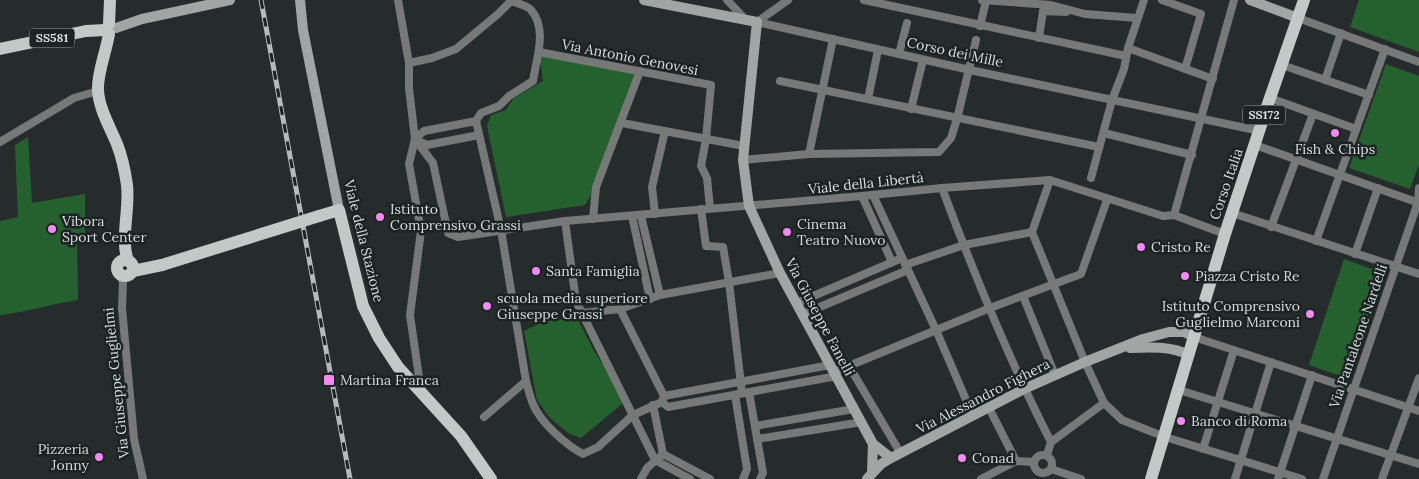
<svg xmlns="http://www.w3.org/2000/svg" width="1419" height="479" font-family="Lora,serif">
	<rect width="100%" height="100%" fill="#262c2c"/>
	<g fill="#25612f">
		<polygon points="1359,0 1419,0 1419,52 1350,27"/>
		<polygon points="539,52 640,71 596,187 585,205 506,217 487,126 491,115 506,110 513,99 543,81"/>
		<polygon points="1386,64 1419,76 1419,164 1410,189 1349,168"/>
		<path d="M 28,137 L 32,203 L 85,194 L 85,242 L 77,242 L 78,300 C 51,304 26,312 0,315 L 0,221 L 18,217 L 15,145 Z"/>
		<polygon points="1344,259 1385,274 1349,379 1309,365"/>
		<polygon points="577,318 594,351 621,392 622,404 581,438 568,433 549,417 537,400 524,331 545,321"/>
	</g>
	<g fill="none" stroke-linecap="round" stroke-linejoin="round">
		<g stroke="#767978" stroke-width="8">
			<polyline points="398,0 409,63 409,88 415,139 409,164 421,231 410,315 421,391"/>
			<polyline points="727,0 745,19"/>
			<polyline points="864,0 1126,56"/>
			<polyline points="982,0 1051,5 1085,14 1137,18"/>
			<polyline points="1162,0 1201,14 1185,69"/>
			<polyline points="1298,18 1419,62"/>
			<polyline points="757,22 970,70 1260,131"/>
			<polyline points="757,22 788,0"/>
			<polyline points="980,26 986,1"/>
			<polyline points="1039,38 1043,11 1066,12"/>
			<polyline points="1128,48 1213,79"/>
			<polyline points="539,52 711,85 706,139 701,166 707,178 710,208"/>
			<polyline points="899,54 907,23"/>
			<polyline points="409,63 432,58 456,49 498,14 511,1"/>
			<polyline points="1282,65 1369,95"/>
			<polyline points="1325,80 1341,33"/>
			<polyline points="780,81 1099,147"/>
			<polyline points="1270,98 1356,129"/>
			<polyline points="868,99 878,50"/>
			<polyline points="911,109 923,60"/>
			<path d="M 476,121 L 501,230 L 526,381 C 528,388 530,397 533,404 C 540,422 566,445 583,454 L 598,447 L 633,415 L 662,402"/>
			<path d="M 476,121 L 481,113 L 499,106 L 509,96 L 533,81 C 536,60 548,29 531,10 C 526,4 516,4 510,0"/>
			<polyline points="622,123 744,146"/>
			<polyline points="1104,133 1192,155"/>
			<polyline points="415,139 433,163 448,233 458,237 565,221 862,196 942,188 1050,180 1163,216 1174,215 1225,234"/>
			<polyline points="415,139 424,131 476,121"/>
			<polyline points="416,140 427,145 479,135"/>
			<polyline points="0,142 74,98 98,91"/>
			<polyline points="1255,145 1419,203"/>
			<polyline points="809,154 833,39"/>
			<polyline points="743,160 809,154 939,152 951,138 957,119 976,40"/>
			<polyline points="1091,178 1112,100 1124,69 1128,48 1144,0"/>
			<polyline points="1050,180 1032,232 1085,362 1104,403 1122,420 1165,437 1302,479"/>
			<path d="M 942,188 C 974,274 1009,360 1051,442 L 1047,455"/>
			<polyline points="873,195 936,330 973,416"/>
			<polyline points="862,196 892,262"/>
			<polyline points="701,209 706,246 723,247 729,282 742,393"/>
			<polyline points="1232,213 1419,274"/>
			<polyline points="655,214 652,187 665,131"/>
			<polyline points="1174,215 1234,0"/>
			<polyline points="632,216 650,299"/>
			<polyline points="641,216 660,295"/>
			<polyline points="593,219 596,187 640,71"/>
			<polyline points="565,221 576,301 655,460 690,479"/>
			<polyline points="1271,227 1313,114"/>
			<polyline points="1316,241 1385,49"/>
			<polyline points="1355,254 1378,188"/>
			<polyline points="905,265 964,245 1032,232"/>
			<polyline points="121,275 123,283 122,308 134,439 143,479"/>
			<polyline points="1023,296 1055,375"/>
			<polyline points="797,303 902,258"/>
			<polyline points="620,309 664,396 663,399"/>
			<polyline points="582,313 620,309 660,295 780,273"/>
			<polyline points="803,314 908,270"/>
			<polyline points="1194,337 1419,411"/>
			<polyline points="849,366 901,454"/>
			<polyline points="834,372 990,308 1081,274 1107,200"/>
			<polyline points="1179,390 1419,464"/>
			<polyline points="749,392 763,473 760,479"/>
			<polyline points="735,395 747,469 743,479"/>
			<polyline points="664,396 830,365"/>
			<polyline points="662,402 668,407 837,376"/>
			<polyline points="653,405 663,454"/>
			<polyline points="989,408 1016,461"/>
			<polyline points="484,417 526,381"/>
			<polyline points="755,426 854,409"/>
			<polyline points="757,439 862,422"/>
			<polyline points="1051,442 1104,403"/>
			<polyline points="1203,449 1234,350"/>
			<circle cx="1043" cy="464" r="9"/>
			<polyline points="1051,469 1081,479"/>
			<polyline points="641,479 647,468 663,454 710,479"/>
			<polyline points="981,479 1016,461 1034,462"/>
			<polyline points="1235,479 1271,362"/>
			<polyline points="1278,479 1312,375"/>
			<polyline points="1323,479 1418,202 1419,188"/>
			<polyline points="1382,479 1419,378"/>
		</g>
		<g stroke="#a1a6a4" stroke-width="10">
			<polyline points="300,0 303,30 339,210"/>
			<polyline points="644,0 757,22 743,160 749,206 780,273 873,444 891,458"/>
			<polyline points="1250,0 1298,18"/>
			<polyline points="116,28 142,19 230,0"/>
			<path d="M 1130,348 C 1149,347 1171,346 1189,355"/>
			<polyline points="872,472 873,444"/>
			<polyline points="867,479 881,464 891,458 1024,389 1085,362 1143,339 1169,332 1184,332 1194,337"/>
		</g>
		<g stroke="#c2c9c6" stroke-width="12">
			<polyline points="109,24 110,0"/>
			<path d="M 109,34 C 106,52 97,74 98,90 C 99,109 110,127 117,144 C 122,157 125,171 127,185 C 130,209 120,239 128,261"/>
			<polyline points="0,49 86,31 105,30"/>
			<polyline points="319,216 339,210 363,306 379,338 398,367 461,436 491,479"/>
			<circle cx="125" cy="268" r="8"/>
			<polyline points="133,271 162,265"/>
			<polyline points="1151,479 1225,234 1270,98 1304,0"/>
		</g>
		<defs>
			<polyline id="rail" points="261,0 350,479"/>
		</defs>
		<use href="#rail" stroke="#b5baba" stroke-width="5"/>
		<use href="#rail" stroke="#1c2323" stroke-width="3" stroke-dasharray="9" stroke-linecap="butt"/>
		<polyline stroke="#c2c9c6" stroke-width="12" points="162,265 319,216"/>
	</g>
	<g fill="#f489f1" stroke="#1c2323" stroke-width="2">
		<circle cx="1335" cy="133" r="5"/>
		<circle cx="380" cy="217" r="5"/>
		<circle cx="52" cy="229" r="5"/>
		<circle cx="787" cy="232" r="5"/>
		<circle cx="1141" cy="247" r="5"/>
		<circle cx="536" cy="271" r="5"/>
		<circle cx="1185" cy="276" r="5"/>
		<circle cx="487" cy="306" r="5"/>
		<circle cx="1310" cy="314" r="5"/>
		<rect x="323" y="374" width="12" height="12" rx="2.5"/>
		<circle cx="1181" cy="421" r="5"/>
		<circle cx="99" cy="457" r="5"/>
		<circle cx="962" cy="458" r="5"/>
	</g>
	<g text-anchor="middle" stroke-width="5" stroke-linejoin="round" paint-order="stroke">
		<g fill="#1c2323" stroke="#a0a4a4" stroke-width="1">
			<rect x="29.5" y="28.5" width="45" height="19" rx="4"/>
			<rect x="1243" y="105.5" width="42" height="19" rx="4"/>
		</g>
		<g font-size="12" font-weight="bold" fill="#d8dcdc">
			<text x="52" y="42">SS581</text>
			<text x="1264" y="119">SS172</text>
		</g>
		<g font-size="14" fill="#d8dcdc" stroke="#1c2323">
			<text transform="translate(955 52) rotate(12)" y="5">Corso dei Mille</text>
			<text transform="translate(630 57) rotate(11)" y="5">Via Antonio Genovesi</text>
			<text transform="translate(866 183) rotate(-6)" y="5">Viale della Libertà</text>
			<text transform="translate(1226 184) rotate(-71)" y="5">Corso Italia</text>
			<text transform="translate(364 241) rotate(76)" y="5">Viale della Stazione</text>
			<text transform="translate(820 317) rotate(62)" y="5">Via Giuseppe Fanelli</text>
			<text transform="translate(1358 336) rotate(-71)" y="5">Via Pantaleone Nardelli</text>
			<text transform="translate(116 383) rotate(-96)" y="5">Via Giuseppe Guglielmi</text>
			<text transform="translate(983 396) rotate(-27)" y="5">Via Alessandro Fighera</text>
		</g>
		<g font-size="14" fill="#d8dcdc" stroke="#1c2323" text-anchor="start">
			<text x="1335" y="154" text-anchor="middle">Fish &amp; Chips</text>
			<text x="390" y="214">Istituto<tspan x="390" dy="16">Comprensivo Grassi</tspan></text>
			<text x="62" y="226">Vibora<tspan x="62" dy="16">Sport Center</tspan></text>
			<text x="797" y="229">Cinema<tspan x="797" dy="16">Teatro Nuovo</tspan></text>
			<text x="1151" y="252">Cristo Re</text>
			<text x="546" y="276">Santa Famiglia</text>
			<text x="1195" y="281">Piazza Cristo Re</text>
			<text x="497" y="303">scuola media superiore<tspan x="497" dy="16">Giuseppe Grassi</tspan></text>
			<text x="1300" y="311" text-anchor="end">Istituto Comprensivo<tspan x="1300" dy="16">Guglielmo Marconi</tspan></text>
			<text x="340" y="385">Martina Franca</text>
			<text x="1191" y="426">Banco di Roma</text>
			<text x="89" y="454" text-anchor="end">Pizzeria<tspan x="89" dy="16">Jonny</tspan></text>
			<text x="972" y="463">Conad</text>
		</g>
	</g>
</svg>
